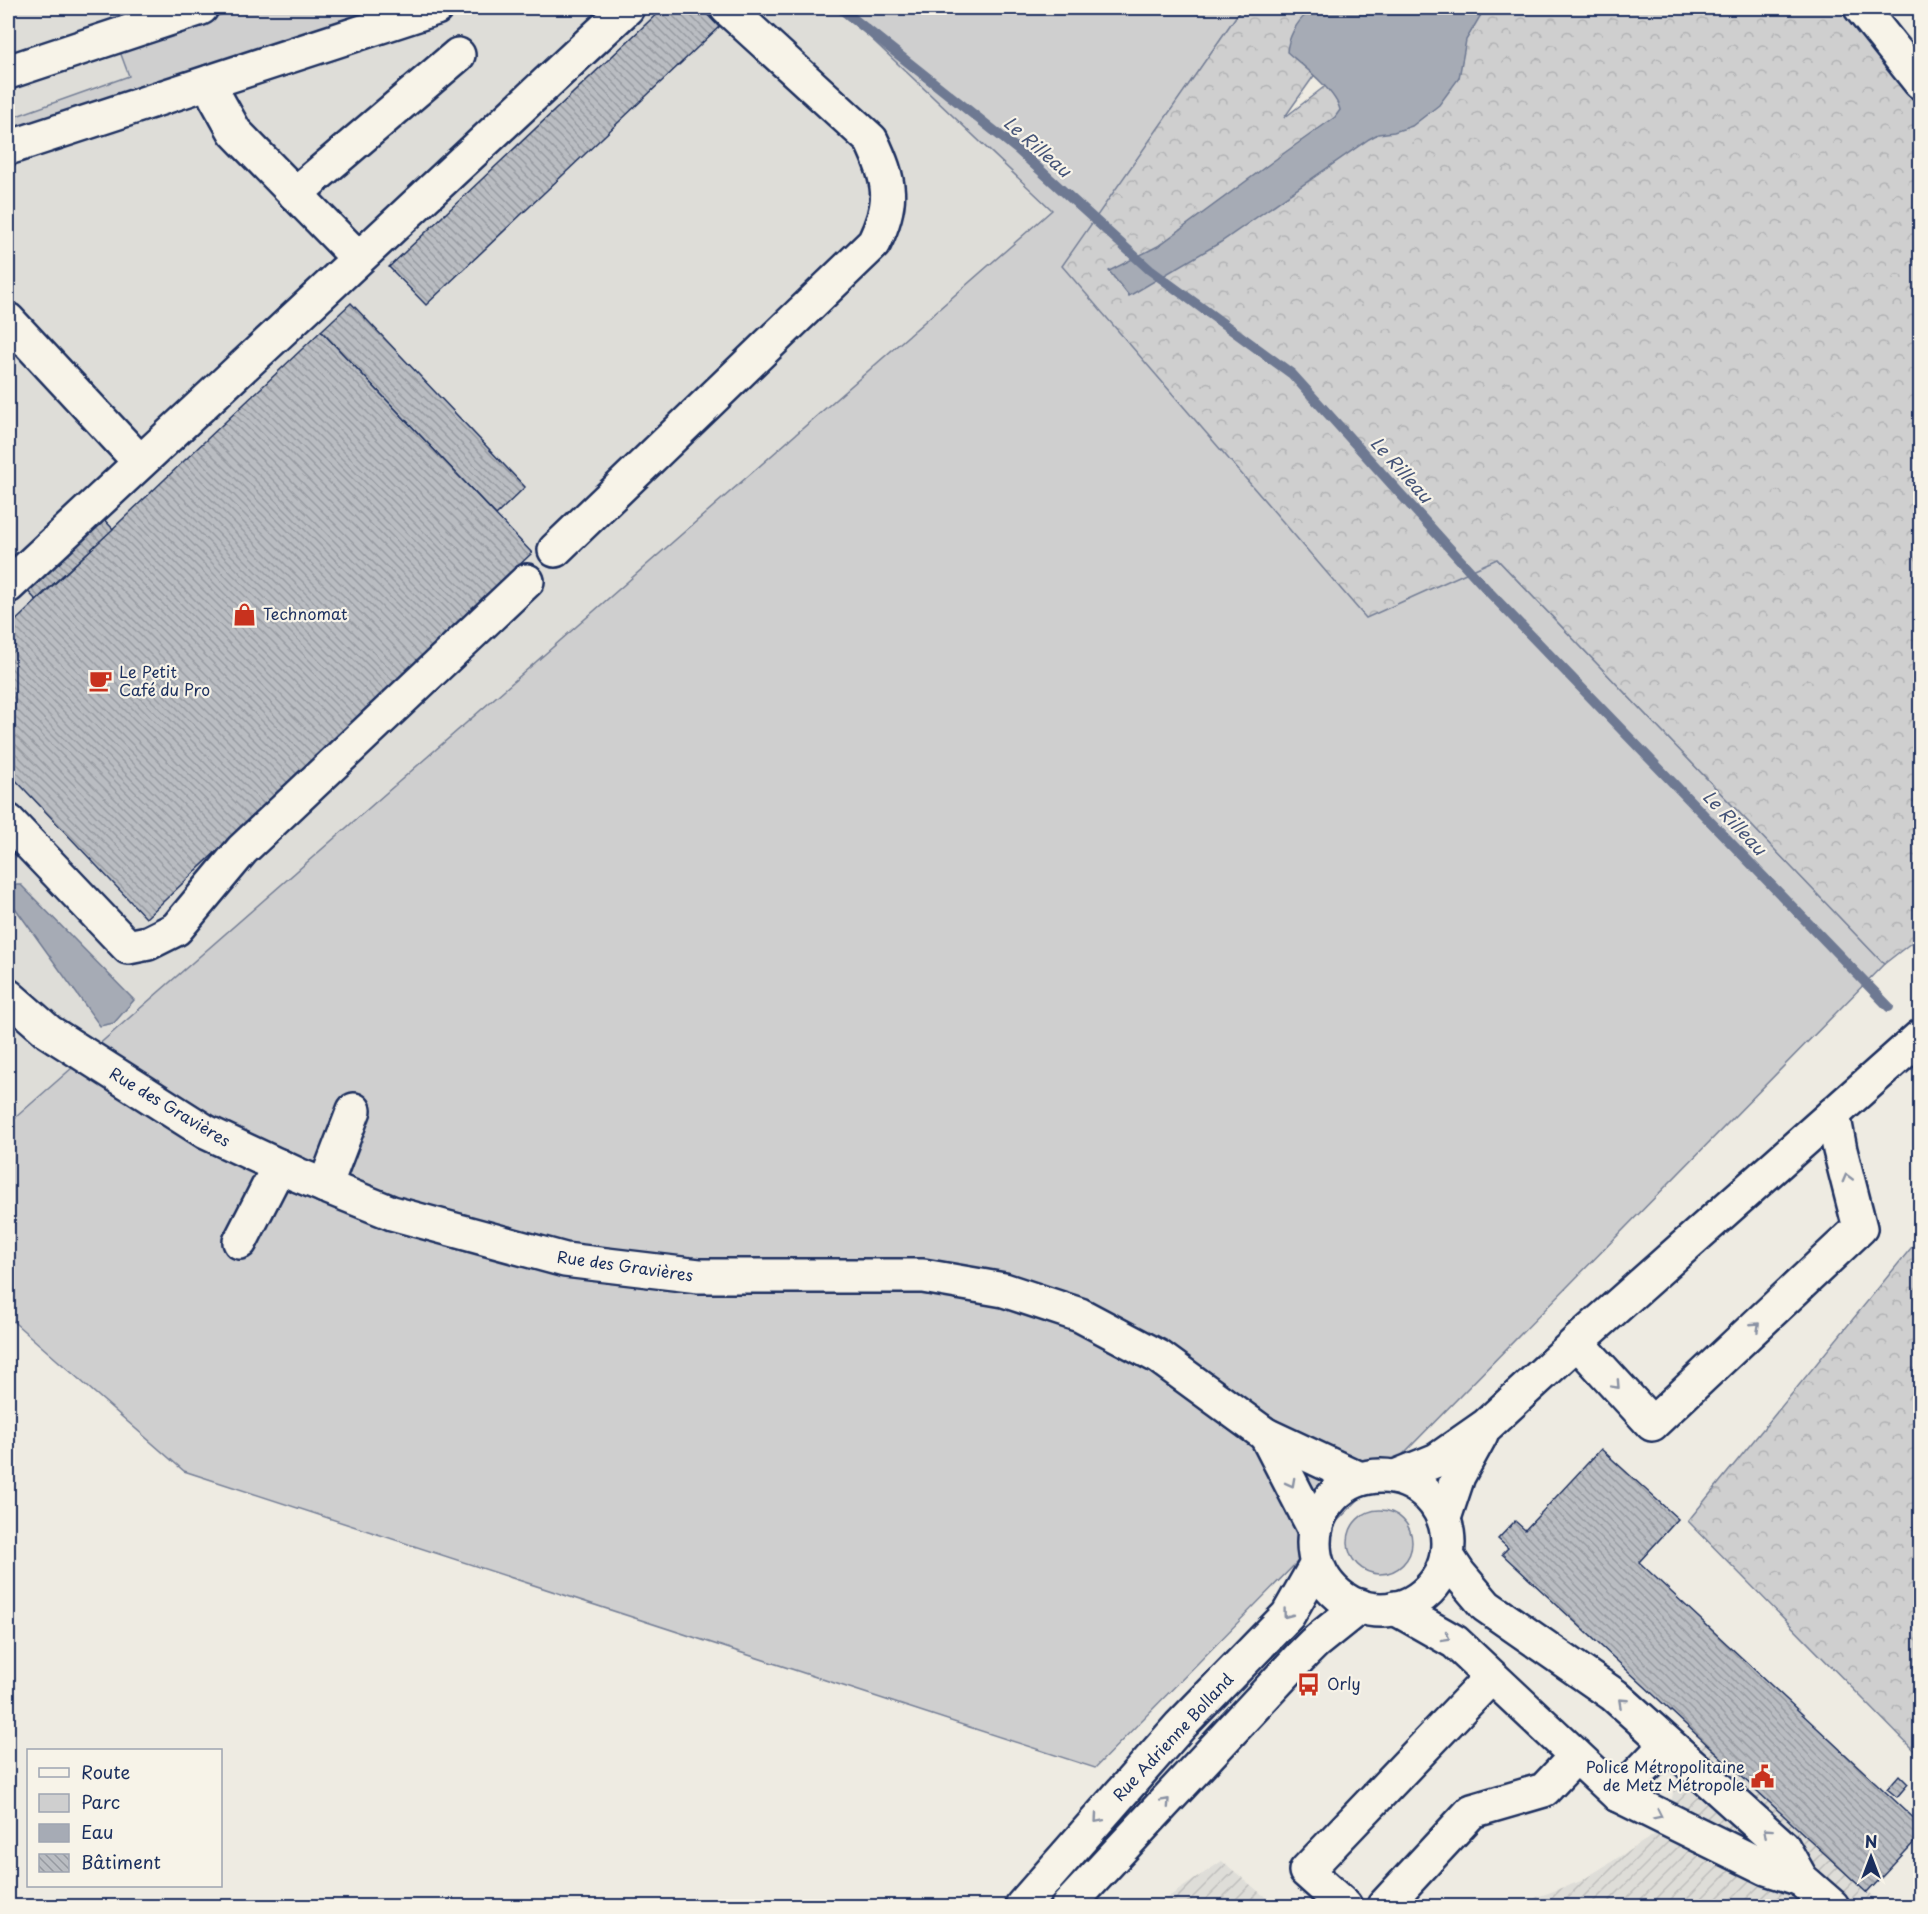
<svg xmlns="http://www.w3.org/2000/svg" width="1928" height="1914" font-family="'Playpen Sans',sans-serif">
	<defs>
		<pattern id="industrial-furrows" width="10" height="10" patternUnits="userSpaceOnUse" patternTransform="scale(1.5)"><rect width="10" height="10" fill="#deddd8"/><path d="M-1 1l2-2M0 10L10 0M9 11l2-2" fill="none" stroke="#bebebc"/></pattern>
		<pattern id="forest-crowns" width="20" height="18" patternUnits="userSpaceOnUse" patternTransform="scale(1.5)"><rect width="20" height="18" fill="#cfcfcf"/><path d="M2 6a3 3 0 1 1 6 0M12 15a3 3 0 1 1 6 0" fill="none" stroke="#b1b2b4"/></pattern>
		<pattern id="building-back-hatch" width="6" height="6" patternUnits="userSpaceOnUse" patternTransform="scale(1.5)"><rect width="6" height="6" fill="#babdc2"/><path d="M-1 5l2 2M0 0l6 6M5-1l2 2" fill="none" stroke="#969aa1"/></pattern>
	</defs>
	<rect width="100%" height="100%" fill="#eeebe2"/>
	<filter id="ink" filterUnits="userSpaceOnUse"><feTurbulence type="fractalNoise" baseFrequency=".0167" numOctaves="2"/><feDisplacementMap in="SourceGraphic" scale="12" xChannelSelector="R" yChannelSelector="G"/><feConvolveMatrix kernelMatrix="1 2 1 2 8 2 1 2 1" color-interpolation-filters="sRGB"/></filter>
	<g filter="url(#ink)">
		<polygon fill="#deddd8" points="8,8 839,8 1052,210 8,1124"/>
		<g fill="url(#industrial-furrows)">
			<polygon points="1704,1741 1882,1906 1513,1906 1581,1881 1660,1831 1671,1803 1678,1770"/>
			<polygon points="1222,1861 1276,1906 1155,1906"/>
		</g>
		<g fill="#cfcfcf" stroke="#757f96" stroke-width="1.5">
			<polygon points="241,8 388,8 8,136 8,119 129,76 119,49"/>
			<polygon points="839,8 1242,8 1063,266 1497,559 1884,964 1095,1768 184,1471 8,1317 8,1124 1052,210"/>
			<circle cx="1380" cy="1542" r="32"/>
		</g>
		<g fill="url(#forest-crowns)" stroke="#757f96" stroke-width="1.5">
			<polygon points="1242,8 1362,8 1284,118 1426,8 1840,8 1920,102 1920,936 1884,964 1497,559 1366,618 1062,266"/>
			<polygon points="1920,1237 1920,1757 1688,1521"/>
		</g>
		<g fill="#a6abb5" stroke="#6e7992" stroke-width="1.5">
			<path d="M 1320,8 L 1485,8 L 1466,40 L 1459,78 L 1439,105 L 1412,126 L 1394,132 L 1378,134 L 1369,139 L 1221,242 L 1129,296 L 1109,271 L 1158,246 L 1287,151 L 1335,117 L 1340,110 C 1336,91 1302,65 1287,52 C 1288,39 1296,22 1307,14 C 1311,11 1316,10 1320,8 Z"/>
			<polygon points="12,885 21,885 134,1000 114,1023 100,1026 8,898 9,889"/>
		</g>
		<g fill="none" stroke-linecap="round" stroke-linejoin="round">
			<polyline stroke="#6e7992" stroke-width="10" points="840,8 1017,149 1150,270 1292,374 1490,593 1889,1007"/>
		</g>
		<g fill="url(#building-back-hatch)" stroke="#1b2f5e" stroke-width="1.5">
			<polygon points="663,8 701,8 719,27 426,305 389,267"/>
			<polygon points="351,303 525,487 496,515 321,331"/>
			<polygon points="321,331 532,553 146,918 8,772 8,628"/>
			<polygon points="97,512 113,529 36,600 21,584"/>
			<polygon points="1601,1449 1678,1519 1639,1562 1920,1824 1920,1836 1867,1893 1502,1554 1508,1548 1498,1539 1515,1521 1525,1530"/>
			<polygon points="1899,1775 1908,1784 1897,1797 1887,1789"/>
		</g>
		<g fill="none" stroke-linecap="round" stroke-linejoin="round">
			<defs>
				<g id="minor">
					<polyline points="1861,8 1920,82"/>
					<polyline points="8,72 201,8"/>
					<polyline points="210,82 216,98 235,132 358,258"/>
					<polyline points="8,148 436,8"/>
					<polyline points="295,194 458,55"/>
					<polyline points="8,320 140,462"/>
					<path d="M 555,550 L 874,243 C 894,202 891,182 871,140 L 727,8"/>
					<polyline points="8,586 627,8"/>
					<polyline points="8,821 128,947 148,943 176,929 242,850 527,581"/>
					<polyline points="325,1186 354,1110"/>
					<polyline points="240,1242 279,1166"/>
					<polyline points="1577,1342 1652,1424 1860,1228 1840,1150 1833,1114"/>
					<polyline points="1447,1556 1459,1574 1486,1606 1614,1695 1783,1847 1801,1879 1832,1906"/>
					<polyline points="1395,1608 1455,1642 1618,1795 1766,1868 1801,1879"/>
					<polyline points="1618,1795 1667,1744"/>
					<polyline points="1345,1906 1306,1871 1491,1677"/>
					<polyline points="1384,1906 1472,1811 1544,1790 1576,1756"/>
				</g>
				<g id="major">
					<polyline points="8,996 49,1032 206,1132 298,1175 392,1213 565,1260 699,1276 923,1276 1004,1290 1080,1315 1159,1357 1266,1435 1360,1479"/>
					<polyline points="1266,1435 1315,1530"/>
					<circle cx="1381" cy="1543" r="67"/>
					<polyline points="1395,1477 1437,1460 1487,1425 1577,1342 1920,1037"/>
					<polyline points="1444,1518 1458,1476 1481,1434"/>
					<polyline points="1022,1906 1180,1726 1288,1615 1317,1564"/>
					<polyline points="1068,1906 1300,1657 1314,1643 1360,1606"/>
				</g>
			</defs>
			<use href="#minor" stroke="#1b2f5e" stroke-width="38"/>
			<use href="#major" stroke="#1b2f5e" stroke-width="38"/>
			<use href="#minor" stroke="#f7f3e8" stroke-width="33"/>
			<use href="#major" stroke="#f7f3e8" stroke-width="33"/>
		</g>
		<defs><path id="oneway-chevron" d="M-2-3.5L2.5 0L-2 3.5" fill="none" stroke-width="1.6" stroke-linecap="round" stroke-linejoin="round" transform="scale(1.5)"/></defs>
		<g stroke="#8991a3">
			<use href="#oneway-chevron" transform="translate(1847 1178) rotate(-105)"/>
			<use href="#oneway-chevron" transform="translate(1756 1326) rotate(-43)"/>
			<use href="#oneway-chevron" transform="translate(1616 1385) rotate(47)"/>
			<use href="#oneway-chevron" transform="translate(1291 1483) rotate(62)"/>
			<use href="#oneway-chevron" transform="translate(1287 1614) rotate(127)"/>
			<use href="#oneway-chevron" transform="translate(1446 1637) rotate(29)"/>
			<use href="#oneway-chevron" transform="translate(1622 1702) rotate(-137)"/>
			<use href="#oneway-chevron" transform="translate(1166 1802) rotate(-47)"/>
			<use href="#oneway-chevron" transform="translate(1658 1815) rotate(26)"/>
			<use href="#oneway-chevron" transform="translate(1098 1819) rotate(131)"/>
			<use href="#oneway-chevron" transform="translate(1767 1832) rotate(-138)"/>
		</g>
	</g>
	<defs>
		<symbol id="shop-bare" viewBox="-9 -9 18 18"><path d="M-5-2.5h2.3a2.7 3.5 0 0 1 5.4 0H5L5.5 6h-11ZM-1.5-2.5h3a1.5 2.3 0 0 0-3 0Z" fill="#c8321e" stroke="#f7f3e8" stroke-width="2.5" paint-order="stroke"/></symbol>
		<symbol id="cafe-bare" viewBox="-9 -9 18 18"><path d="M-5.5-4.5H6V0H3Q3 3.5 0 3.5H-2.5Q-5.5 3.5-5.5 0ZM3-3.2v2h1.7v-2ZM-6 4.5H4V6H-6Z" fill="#c8321e" stroke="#f7f3e8" stroke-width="2.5" paint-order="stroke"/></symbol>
		<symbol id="bus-bare" viewBox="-9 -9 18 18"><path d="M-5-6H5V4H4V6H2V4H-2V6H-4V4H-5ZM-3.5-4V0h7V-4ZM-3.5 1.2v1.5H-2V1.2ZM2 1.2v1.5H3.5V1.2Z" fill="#c8321e" stroke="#f7f3e8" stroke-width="2.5" paint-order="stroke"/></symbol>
		<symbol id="civic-bare" viewBox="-9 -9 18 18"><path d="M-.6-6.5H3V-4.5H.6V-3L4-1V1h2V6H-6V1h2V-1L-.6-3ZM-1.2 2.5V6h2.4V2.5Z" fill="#c8321e" stroke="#f7f3e8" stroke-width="2.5" paint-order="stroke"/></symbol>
	</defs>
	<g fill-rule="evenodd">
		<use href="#shop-bare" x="228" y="598" width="33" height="33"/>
		<use href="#cafe-bare" x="84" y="664" width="33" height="33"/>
		<use href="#bus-bare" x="1292" y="1668" width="33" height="33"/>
		<use href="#civic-bare" x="1746" y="1760" width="33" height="33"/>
	</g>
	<g text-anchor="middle" stroke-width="4.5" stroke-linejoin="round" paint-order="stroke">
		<g font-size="16" fill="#1b2f5e" stroke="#f7f3e8" text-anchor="start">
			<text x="263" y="620">Technomat</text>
			<text x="119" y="678">Le Petit<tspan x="119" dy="18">Café du Pro</tspan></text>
			<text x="1327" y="1690">Orly</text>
			<text x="1745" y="1773" text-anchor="end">Police Métropolitaine<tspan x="1745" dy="18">de Metz Métropole</tspan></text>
		</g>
		<g font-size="16" fill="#1b2f5e" stroke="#f7f3e8">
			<text transform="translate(170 1107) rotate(31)" y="6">Rue des Gravières</text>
			<text transform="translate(625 1266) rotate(8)" y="6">Rue des Gravières</text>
			<text transform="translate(1173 1737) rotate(-47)" y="6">Rue Adrienne Bolland</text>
		</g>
		<g font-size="18" font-style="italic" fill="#455478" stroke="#f7f3e8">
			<text transform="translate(1037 147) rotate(41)" y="6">Le Rilleau</text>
			<text transform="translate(1401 470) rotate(48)" y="6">Le Rilleau</text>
			<text transform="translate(1734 823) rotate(46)" y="6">Le Rilleau</text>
		</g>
	</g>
	<rect width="1928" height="1914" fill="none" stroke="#f7f3e8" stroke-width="30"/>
	<rect x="15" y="15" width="1898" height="1884" fill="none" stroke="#1b2f5e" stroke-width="2" filter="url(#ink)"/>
	<rect x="27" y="1749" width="195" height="138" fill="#f7f3e8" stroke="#9fa5b1" stroke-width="1.5"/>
	<rect x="39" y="1768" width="30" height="9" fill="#f7f3e8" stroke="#9fa5b1" stroke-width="1.5"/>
	<text x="81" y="1779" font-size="18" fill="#1b2f5e">Route</text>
	<rect x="39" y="1794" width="30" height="18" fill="#cfcfcf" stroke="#9fa5b1" stroke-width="1.5"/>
	<text x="81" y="1809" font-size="18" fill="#1b2f5e">Parc</text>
	<rect x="39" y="1824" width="30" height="18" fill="#a6abb5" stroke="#9fa5b1" stroke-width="1.5"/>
	<text x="81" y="1839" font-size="18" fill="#1b2f5e">Eau</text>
	<rect x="39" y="1854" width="30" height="18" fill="url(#building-back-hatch)" stroke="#9fa5b1" stroke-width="1.5"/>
	<text x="81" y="1869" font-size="18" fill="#1b2f5e">Bâtiment</text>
	<g transform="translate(1871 1857)" stroke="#f7f3e8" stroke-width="4.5" paint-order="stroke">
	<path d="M0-4.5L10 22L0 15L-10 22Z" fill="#1b2f5e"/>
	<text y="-9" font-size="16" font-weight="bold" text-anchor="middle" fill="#1b2f5e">N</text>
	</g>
</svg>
